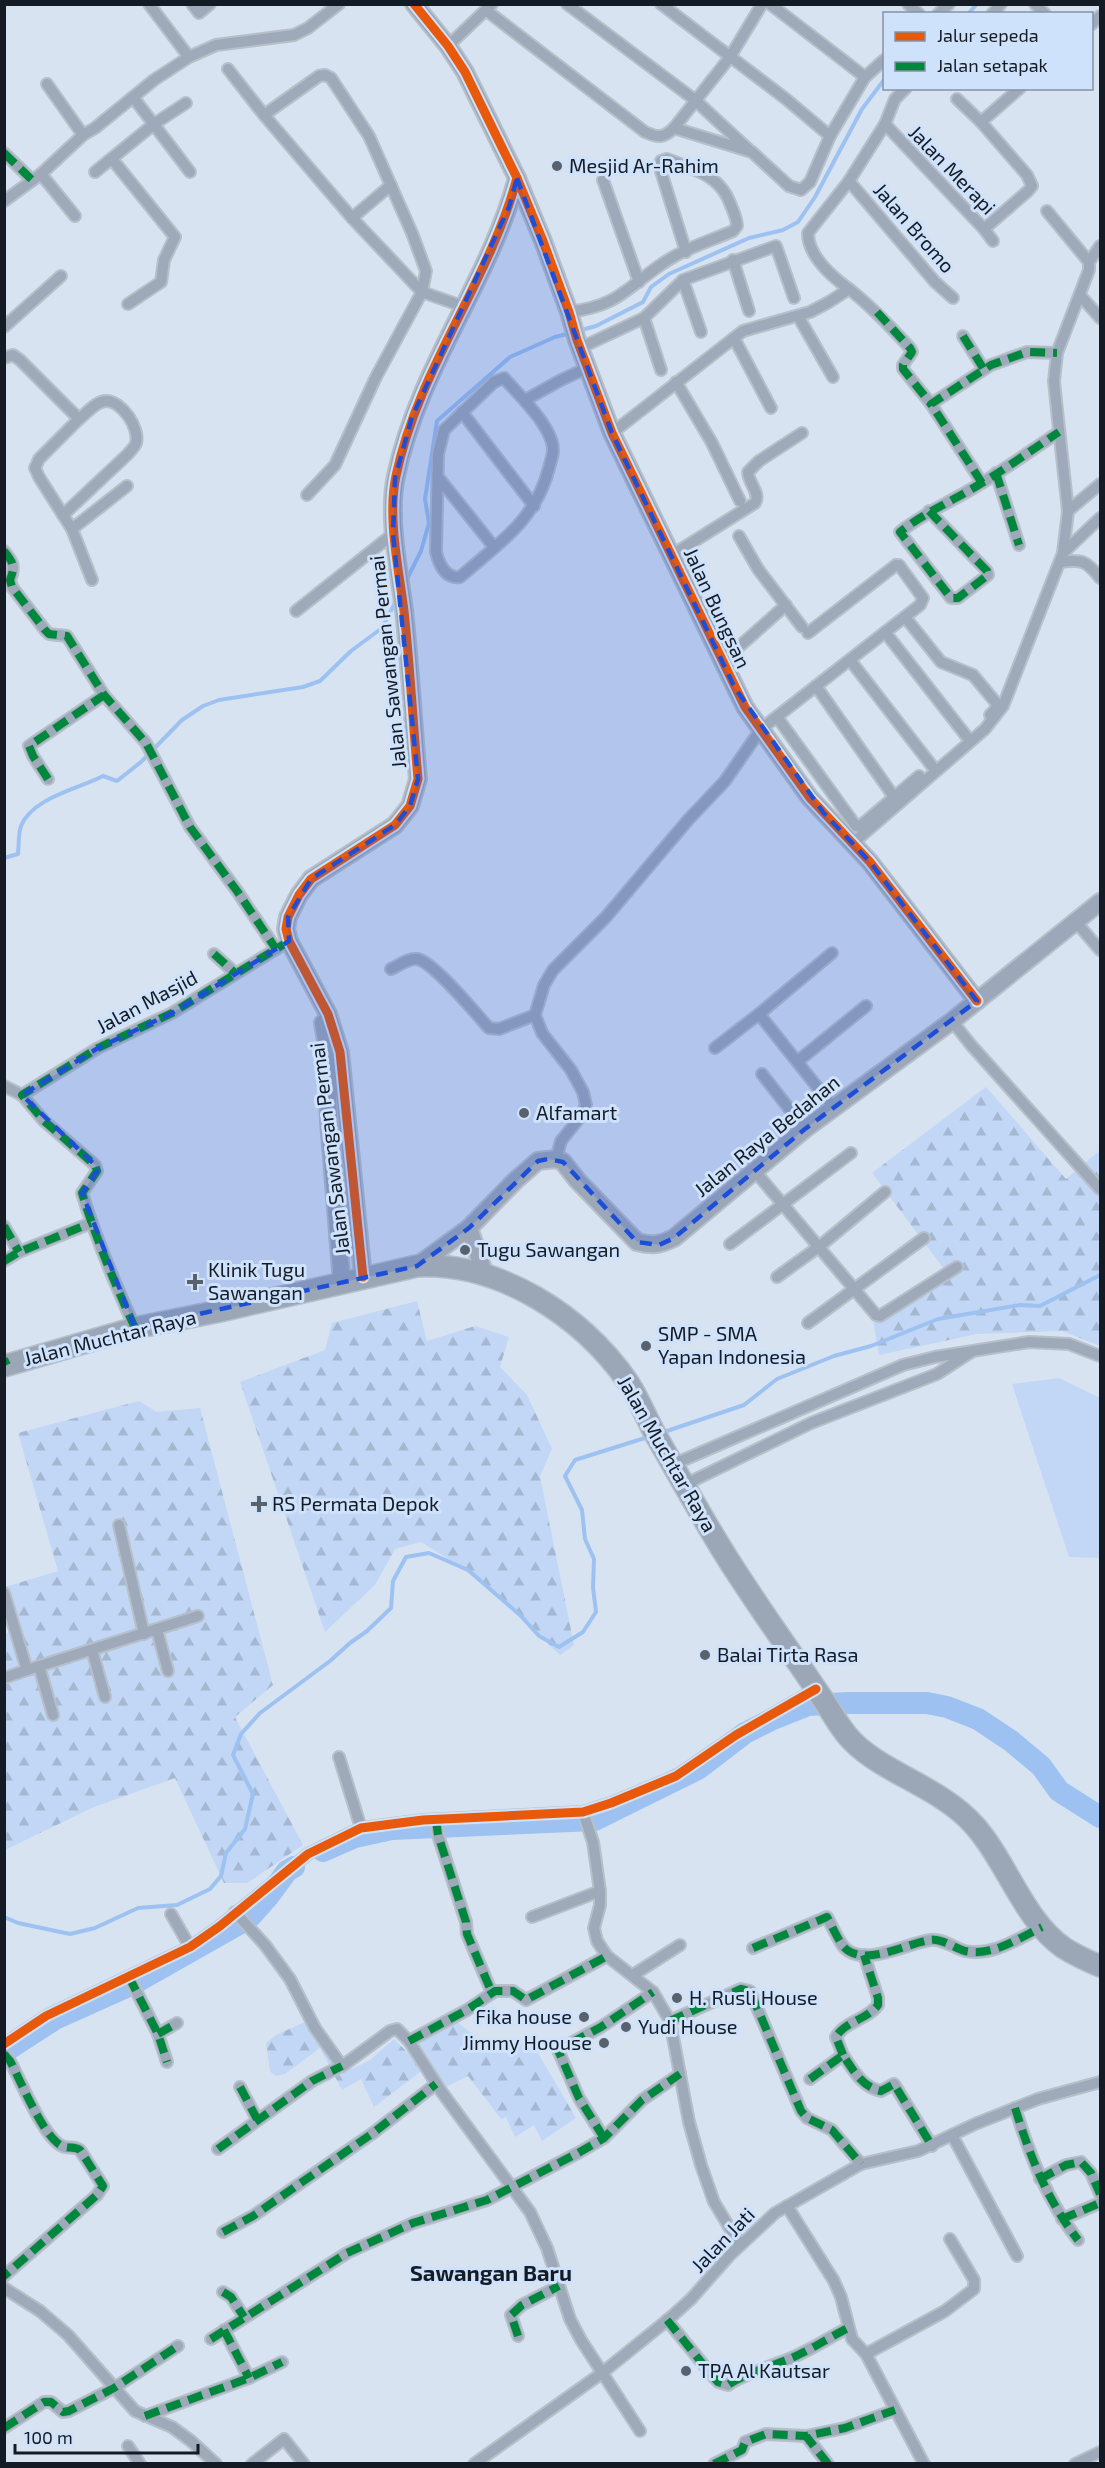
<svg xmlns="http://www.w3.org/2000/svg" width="1105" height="2468" font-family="'Exo 2',sans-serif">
	<defs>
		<pattern id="forest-firs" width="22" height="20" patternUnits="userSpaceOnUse" patternTransform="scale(1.5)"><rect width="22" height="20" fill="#c1d7f5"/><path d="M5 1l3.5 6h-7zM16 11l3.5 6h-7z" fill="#a5b8d2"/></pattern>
	</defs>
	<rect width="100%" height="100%" fill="#d8e3f2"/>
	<polygon fill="#c1d7f5" points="1059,1378 1100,1398 1100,1558 1069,1557 1012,1384"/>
	<g fill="url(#forest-firs)">
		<polygon points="986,1087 1066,1179 1100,1150 1100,1346 1062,1331 977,1334 879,1355 873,1320 944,1269 872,1173"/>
		<polygon points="417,1301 427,1341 475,1326 509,1337 500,1367 527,1395 552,1449 540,1476 574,1645 560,1655 477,1577 421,1542 395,1549 375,1585 325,1632 240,1382 325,1350 332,1323"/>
		<polygon points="139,1401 157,1412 200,1408 273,1685 235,1717 303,1845 247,1883 224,1883 175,1778 94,1807 5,1850 4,1634 9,1632 5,1616 5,1587 58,1571 18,1433"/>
		<polygon points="452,2018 492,2049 516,2039 535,2048 576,2118 542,2141 534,2125 515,2137 506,2117 501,2119 468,2076 446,2087 417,2041"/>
		<polygon points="307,2021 337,2056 352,2069 370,2060 394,2039 424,2069 374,2107 361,2079 342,2090 320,2048 285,2074 276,2076 270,2071 266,2043 276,2035"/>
	</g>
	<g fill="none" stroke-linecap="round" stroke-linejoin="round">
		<g stroke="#9dc2f1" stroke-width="4">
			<polyline points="968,14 977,4"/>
			<polyline points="578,331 596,326 643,302 651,287 669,274 749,238 783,230 798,222 815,197 862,109 884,80"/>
			<polyline points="406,581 421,551 429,523 425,499 437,421 510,357 555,337 571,333"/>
			<path d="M 4,858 L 18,854 C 19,846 18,834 21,826 C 32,798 78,789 103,776 L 117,781 L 141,762 L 182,720 L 203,706 L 219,700 L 303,687 L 320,681 L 351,651 L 382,628 L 396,601"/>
			<polyline points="661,1433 744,1405 777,1379 834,1356 871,1346 938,1319 1020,1305 1040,1306 1100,1275"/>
			<polyline points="4,1917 18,1923 70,1934 95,1928 138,1908 177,1905 210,1889 221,1876 226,1853 245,1829 253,1794 233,1755 241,1734 260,1713 330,1661 350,1643 367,1631 391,1608 393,1581 406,1557 429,1553 468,1570 521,1616 539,1636 559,1647 583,1632 596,1612 593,1587 594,1559 585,1539 582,1510 565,1476 575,1460 648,1437"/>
		</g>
		<g stroke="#9dc2f1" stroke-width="22">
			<polyline points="323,1851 355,1837 392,1829 595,1820 698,1769 745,1733 773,1719 808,1705 849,1703 927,1703 947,1707 978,1719 1011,1741 1041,1766 1059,1791 1100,1817"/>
			<polyline points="4,2052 55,2019 133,1984 239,1924 251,1916 268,1897 287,1871 294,1867"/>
		</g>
		<defs>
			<g id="street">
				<polyline points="149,4 189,57"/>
				<polyline points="192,4 199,13 210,4"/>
				<polyline points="567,4 695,100 749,150"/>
				<polyline points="661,4 786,99 830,136"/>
				<polyline points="770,4 865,77"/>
				<polyline points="908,4 919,14"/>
				<polyline points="1035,4 1045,14"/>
				<path d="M 487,11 L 645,132 C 658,138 664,138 674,128 L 730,57 L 762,4"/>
				<polyline points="938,14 949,4"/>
				<polyline points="992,14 1001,4"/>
				<polyline points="1092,24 1100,16"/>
				<polyline points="448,46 492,4"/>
				<polyline points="228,69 264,115 352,218 422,292 465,307"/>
				<polyline points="47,84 83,135"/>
				<polyline points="133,97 190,172"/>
				<polyline points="957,99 981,122"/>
				<polyline points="264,115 319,76 325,75 331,78 369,136 412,233 426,271 422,292 376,377 335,465 307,495"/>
				<polyline points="885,124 984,229 993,241"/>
				<polyline points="674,128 752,152 789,186 801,190 810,182 830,136 865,77 884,60"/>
				<polyline points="4,153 32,180"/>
				<polyline points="112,159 175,237 164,260 161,282 128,304"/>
				<polyline points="95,172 154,124 186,103"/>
				<polyline points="41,174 75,216"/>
				<polyline points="603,180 639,282"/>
				<polyline points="849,181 935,282 953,298"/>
				<polyline points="4,201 41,174 83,135 95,128 154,80 189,57 216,45 294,35 308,28 339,4"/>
				<polyline points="1047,211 1089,262"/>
				<polyline points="352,218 391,185"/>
				<polyline points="984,229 1028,191 1032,186 1027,175 981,122 1020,88"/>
				<polyline points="733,260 749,311"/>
				<polyline points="683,280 701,332"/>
				<path d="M 849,289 C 871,306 890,326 910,348 L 912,352 L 903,365 L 903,369 L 931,404"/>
				<polyline points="1080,295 1100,318"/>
				<path d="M 569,312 C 618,306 625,289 662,264 C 683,249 710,241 733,231 L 737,226 C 737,218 733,211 730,203 C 719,174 694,170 667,159 L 661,161 L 659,165 L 686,252"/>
				<polyline points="798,316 833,377"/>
				<polyline points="644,318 661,370"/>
				<polyline points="4,327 61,276"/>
				<polyline points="963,336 983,368"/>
				<polyline points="734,338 771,408"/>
				<polyline points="580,348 644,318 683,280 776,246 794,298"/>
				<path d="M 4,358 L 13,355 L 20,360 L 79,419 C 86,414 96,401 106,401 C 122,401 140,428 136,443 C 135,447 130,451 128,454 L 63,515 L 72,529 L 92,580"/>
				<path d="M 504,378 C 519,395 553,427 553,450 C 553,456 550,463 549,468 C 536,520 498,544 460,577 C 445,579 439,564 436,552 L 438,454 L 444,430 L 494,382 Z"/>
				<polyline points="676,382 712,443 740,501"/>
				<polyline points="525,400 561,380 587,368"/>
				<polyline points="462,412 534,506"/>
				<path d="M 612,433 L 743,331 L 810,312 L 829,302 L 849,289 C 831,276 808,256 808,233 L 849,181 L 885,124 L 895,99 L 906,88"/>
				<polyline points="996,473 1019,545"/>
				<polyline points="438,477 494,547"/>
				<polyline points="982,483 931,404 991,365 1027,352 1057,353"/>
				<path d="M 929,511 L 987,571 L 988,575 L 958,598 L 951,598 L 900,532 C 925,512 953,501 980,484 C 1007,468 1033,449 1059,432"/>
				<polyline points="1068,511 1100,484"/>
				<polyline points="63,515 39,477 35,468 39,459 79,419"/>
				<polyline points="72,529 127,486"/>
				<polyline points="739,536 758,569 802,627"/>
				<path d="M 4,551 C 14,563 15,567 10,580 L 12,587 L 45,630 L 49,634 L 67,636 L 104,695 L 146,743 L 190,827 L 237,891 L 276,949"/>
				<polyline points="1063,553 1100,518"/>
				<path d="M 672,555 L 755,503 C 761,493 748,483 748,472 L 759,461 L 802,433"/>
				<path d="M 1060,562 C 1082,559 1087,561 1100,578"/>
				<polyline points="296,611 393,534"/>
				<polyline points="905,617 941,662 973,675 997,704 995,710 990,715"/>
				<polyline points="885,632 967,737"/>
				<polyline points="850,660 932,766"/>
				<polyline points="723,661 786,605"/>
				<polyline points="816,686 894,797"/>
				<polyline points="777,717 856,826 859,827 919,776"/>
				<polyline points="48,779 33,756 29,746 104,695"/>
				<polyline points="853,843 985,729 1003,706 1063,553 1068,511 1056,401 1054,381 1057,353 1089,270 1089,262 1100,246"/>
				<polyline points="1076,922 1100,950"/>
				<polyline points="832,953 759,1014 834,1108"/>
				<polyline points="214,954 235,973"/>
				<path d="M 391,969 C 398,966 408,958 417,959 C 434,962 476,1014 489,1028 L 499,1029 L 535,1015"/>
				<polyline points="952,1021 971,1045 1100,1189"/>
				<polyline points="715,1048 759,1014"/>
				<polyline points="798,1061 866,1006"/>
				<polyline points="762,1074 805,1129"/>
				<path d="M 4,1086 L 22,1095 L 44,1121 L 95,1165 L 97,1171 L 82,1193 C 96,1239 115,1284 135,1328"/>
				<polyline points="22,1095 98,1048 172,1013 281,946"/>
				<polyline points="556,1159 561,1141 581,1116 586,1105 583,1092 571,1070 542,1033 535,1015 544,985 553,970 606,917 688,820 725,781 761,729 920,605 923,598 899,565 896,565 808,633"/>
				<polyline points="754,1170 876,1315 880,1316 957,1267"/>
				<polyline points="4,1226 19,1252"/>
				<polyline points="730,1244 851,1153"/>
				<polyline points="4,1261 19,1252 91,1223"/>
				<polyline points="777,1277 820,1246 885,1192"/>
				<polyline points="808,1323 924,1238"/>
				<polyline points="672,1465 903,1365 935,1357 1029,1342 1069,1344 1100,1356"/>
				<polyline points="684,1485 811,1423 937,1374 971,1352"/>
				<polyline points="119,1525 144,1634"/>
				<polyline points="4,1593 27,1670 198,1616"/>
				<polyline points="157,1630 168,1671"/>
				<polyline points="92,1650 105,1697"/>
				<polyline points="39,1666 53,1715"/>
				<polyline points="4,1678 27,1670"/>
				<polyline points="339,1757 361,1828"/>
				<polyline points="583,1812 593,1842 600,1891 600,1905 594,1928 597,1941 607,1956 653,1992 670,2021 689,2122 701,2165 714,2202 740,2245"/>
				<polyline points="436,1820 438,1835 466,1922 467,1934 492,1993"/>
				<polyline points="235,1912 265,1945 290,1979 315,2028 342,2066"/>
				<polyline points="171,1914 190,1947"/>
				<polyline points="532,1917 600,1891"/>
				<path d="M 753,1948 L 827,1917 C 832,1926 837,1938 843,1946 C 862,1969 907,1943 930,1940 C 942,1938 954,1948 965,1951 C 992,1957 1019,1938 1042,1927"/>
				<polyline points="633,1975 680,1945"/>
				<polyline points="129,1977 158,2034 167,2062"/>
				<polyline points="670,2021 741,1989 750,1991 801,2111 807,2118 832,2130 861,2164"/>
				<polyline points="158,2034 177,2023"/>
				<polyline points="409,2041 467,2010 495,1991 513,1991 526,2000 607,1956"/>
				<polyline points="4,2044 46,2016 190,1947 220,1926 308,1854 361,1828 423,1820 583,1812 611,1803 676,1776 736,1735 816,1689"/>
				<path d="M 4,2054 L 10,2061 C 21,2081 43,2137 62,2146 C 68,2149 74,2146 80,2150 L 103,2186 L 97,2195 L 4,2276"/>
				<path d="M 843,2055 L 836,2037 C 845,2021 867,2020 878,2005 L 878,1998 L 864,1955"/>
				<path d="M 810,2079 L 843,2055 C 853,2070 862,2087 881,2091 L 894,2084 L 932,2146"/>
				<polyline points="240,2087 257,2119"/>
				<path d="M 1015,2108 C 1030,2156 1047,2200 1078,2240"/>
				<polyline points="952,2135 1017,2256"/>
				<polyline points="604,2138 579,2098 558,2050 601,2027 653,1992"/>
				<polyline points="218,2149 312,2081 345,2064 390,2031 397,2029 409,2041 441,2091 530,2212 547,2248 570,2319 581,2340 640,2431"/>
				<polyline points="1040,2179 1066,2165 1081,2162 1091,2173 1100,2194"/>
				<polyline points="787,2206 834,2281 841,2297 852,2339 866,2354 924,2464"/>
				<polyline points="1062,2219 1100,2203"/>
				<polyline points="223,2232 253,2216 373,2133 436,2084"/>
				<polyline points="4,2288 40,2311 68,2335 135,2411 172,2427 191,2441 216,2464"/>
				<polyline points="223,2292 231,2297 244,2317"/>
				<path d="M 667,2320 L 711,2374 L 718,2382 L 728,2385 C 743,2374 770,2367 789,2359 C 809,2351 828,2338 848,2328"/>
				<polyline points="224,2330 249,2378"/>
				<polyline points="518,2336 511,2315 522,2305 559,2286"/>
				<polyline points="211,2339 347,2253 413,2223 487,2200 578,2153 604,2138 642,2100 680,2074"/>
				<polyline points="866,2354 945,2311 974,2289 974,2280 950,2239"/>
				<polyline points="145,2416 249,2378 282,2362"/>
				<polyline points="4,2428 44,2402 51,2402 63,2412 69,2411 114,2388 178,2346"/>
				<polyline points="128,2446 140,2464"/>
				<polyline points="252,2464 284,2439 304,2464"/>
				<polyline points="474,2464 602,2373 670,2318 691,2299 729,2256 775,2213 861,2164 918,2151 975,2124 1038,2099 1100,2082"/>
				<polyline points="714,2464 742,2450 745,2442 766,2434 806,2436"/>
				<polyline points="828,2464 806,2436 845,2428 895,2410"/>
				<polyline points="1075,2464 1100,2452"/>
			</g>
			<g id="secondary">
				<polyline points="414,4 448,46 465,72 517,178 543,241 569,312 577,340 612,433 745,707 810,798 870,862 977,1001"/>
				<polyline points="323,1023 326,1040 329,1121 342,1283"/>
				<polyline points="469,1228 485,1275"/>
				<path d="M 417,1266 L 469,1228 L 516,1180 L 538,1161 L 556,1159 L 563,1162 L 577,1180 L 637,1242 C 652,1246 659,1245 674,1238 L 805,1129 L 952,1021 L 1100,902"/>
				<path d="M 363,1277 L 340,1052 L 328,1014 L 289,941 L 286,929 L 288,917 L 299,895 L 311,879 L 395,825 L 410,806 L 418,779 C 413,723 410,667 404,611 C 399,570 387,517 396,476 C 418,369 489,282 517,178"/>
			</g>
			<path id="highway" d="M 4,1366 L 135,1328 L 220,1311 L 417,1266 C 500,1262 582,1316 628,1382 C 638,1397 645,1415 654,1432 C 674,1467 694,1503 715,1538 C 747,1592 785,1643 820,1695 C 829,1708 836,1721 846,1734 C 876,1772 939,1785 974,1825 C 1006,1860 1024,1921 1064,1948 C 1075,1955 1088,1961 1100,1966"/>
		</defs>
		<use href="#street" stroke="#b7c0ca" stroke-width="14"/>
		<use href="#secondary" stroke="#b7c0ca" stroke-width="20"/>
		<use href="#highway" stroke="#b7c0ca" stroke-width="24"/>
		<use href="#street" stroke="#9eaab9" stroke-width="10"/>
		<use href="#secondary" stroke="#9ca8b9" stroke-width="16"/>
		<use href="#highway" stroke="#9ba7b6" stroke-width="21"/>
		<g stroke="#00873e" stroke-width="8" stroke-dasharray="15 8" stroke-linecap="butt">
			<polyline points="4,153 32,180"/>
			<polyline points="877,312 910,348 912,352 903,365 903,369 931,404"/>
			<polyline points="963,336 983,368"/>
			<polyline points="996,473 1019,545"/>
			<polyline points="982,483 931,404 991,365 1027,352 1057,353"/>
			<path d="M 929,511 L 987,571 L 988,575 L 958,598 L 951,598 L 900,532 C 925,512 953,501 980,484 C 1007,468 1033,449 1059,432"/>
			<path d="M 4,551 C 14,563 15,567 10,580 L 12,587 L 45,630 L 49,634 L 67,636 L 104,695 L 146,743 L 190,827 L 237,891 L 276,949"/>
			<polyline points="48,779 33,756 29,746 104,695"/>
			<polyline points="214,954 235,973"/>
			<polyline points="4,1226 19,1252"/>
			<polyline points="4,1261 19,1252 91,1223"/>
			<path d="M 135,1328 C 115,1284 96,1239 82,1193 L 97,1171 L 95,1165 L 44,1121 L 22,1095 L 98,1048 L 172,1013 L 289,941"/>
			<polyline points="4,1359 7,1365"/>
			<polyline points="436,1820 438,1835 466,1922 467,1934 492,1993"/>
			<path d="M 753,1948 L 827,1917 C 832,1926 837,1938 843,1946 C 862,1969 907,1943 930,1940 C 942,1938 954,1948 965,1951 C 992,1957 1019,1938 1042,1927"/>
			<polyline points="129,1977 158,2034 167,2062"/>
			<polyline points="670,2021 741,1989 750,1991 801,2111 807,2118 832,2130 861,2164"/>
			<polyline points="158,2034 177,2023"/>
			<polyline points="409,2041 467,2010 495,1991 513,1991 526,2000 607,1956"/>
			<path d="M 4,2054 L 10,2061 C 21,2081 43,2137 62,2146 C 68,2149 74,2146 80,2150 L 103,2186 L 97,2195 L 4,2276"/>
			<path d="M 843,2055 L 836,2037 C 845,2021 867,2020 878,2005 L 878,1998 L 864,1955"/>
			<path d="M 810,2079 L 843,2055 C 853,2070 862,2087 881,2091 L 894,2084 L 932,2146"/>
			<polyline points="240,2087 257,2119"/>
			<path d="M 1015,2108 C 1030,2156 1047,2200 1078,2240"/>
			<polyline points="604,2138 579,2098 558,2050 601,2027 653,1992"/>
			<polyline points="218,2149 312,2081 342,2066"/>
			<polyline points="1040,2179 1066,2165 1081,2162 1091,2173 1100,2194"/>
			<polyline points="1062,2219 1100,2203"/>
			<polyline points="223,2232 253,2216 373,2133 436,2084"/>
			<polyline points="223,2292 231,2297 244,2317"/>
			<path d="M 667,2320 L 711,2374 L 718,2382 L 728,2385 C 743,2374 770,2367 789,2359 C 809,2351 828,2338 848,2328"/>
			<polyline points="224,2330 249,2378"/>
			<polyline points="518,2336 511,2315 522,2305 559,2286"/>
			<polyline points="211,2339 347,2253 413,2223 487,2200 578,2153 604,2138 642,2100 680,2074"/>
			<polyline points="145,2416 249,2378 282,2362"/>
			<polyline points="4,2428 44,2402 51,2402 63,2412 69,2411 114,2388 178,2346"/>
			<polyline points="714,2464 742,2450 745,2442 766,2434 806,2436"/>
			<polyline points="828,2464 806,2436 845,2428 895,2410"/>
		</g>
		<defs>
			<g id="cycleway">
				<polyline points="414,4 448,46 465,72 517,178 543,241 569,312 577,340 612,433 745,707 810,798 870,862 977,1001"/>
				<path d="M 363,1277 L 340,1052 L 328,1014 L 289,941 L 286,929 L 288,917 L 299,895 L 311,879 L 395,825 L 410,806 L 418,779 C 413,723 410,667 404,611 C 399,570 387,517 396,476 C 418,369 489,282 517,178"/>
				<polyline points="4,2044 46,2016 190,1947 220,1926 308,1854 361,1828 423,1820 583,1812 611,1803 676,1776 736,1735 816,1689"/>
			</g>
		</defs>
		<use href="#cycleway" stroke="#cee2fc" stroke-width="13"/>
		<use href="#cycleway" stroke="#e8590c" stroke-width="9"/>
	</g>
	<path fill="#1d4ed8" fill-opacity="0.2" stroke="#1d4ed8" stroke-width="4.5" stroke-dasharray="12 8" stroke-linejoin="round" d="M 517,178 L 612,433 L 735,688 L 823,812 L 870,862 L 977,1001 L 805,1129 L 674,1238 L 659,1245 L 637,1242 L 563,1162 L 548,1159 L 538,1161 L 469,1228 L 417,1266 L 135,1328 L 82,1193 L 97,1171 L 95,1165 L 22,1095 L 98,1048 L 172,1013 L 289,941 L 288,917 L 311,879 L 395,825 L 410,806 L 418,779 L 393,534 L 395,478 L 412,417 L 509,207 Z"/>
	<g fill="#59616c" stroke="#cee2fc" stroke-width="2">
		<circle cx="557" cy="166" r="6"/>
		<circle cx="524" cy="1113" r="6"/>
		<circle cx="465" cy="1250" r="6"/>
		<path d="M192 1273h6v6h6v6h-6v6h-6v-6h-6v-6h6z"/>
		<circle cx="646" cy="1346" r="6"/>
		<path d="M256 1495h6v6h6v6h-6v6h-6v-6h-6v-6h6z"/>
		<circle cx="705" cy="1655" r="6"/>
		<circle cx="677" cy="1998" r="6"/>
		<circle cx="584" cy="2017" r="6"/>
		<circle cx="626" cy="2027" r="6"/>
		<circle cx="604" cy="2043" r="6"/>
		<circle cx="686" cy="2371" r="6"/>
	</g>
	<g text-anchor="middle" stroke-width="6" stroke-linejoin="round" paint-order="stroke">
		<g font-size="20" fill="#141b24" stroke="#cee2fc" text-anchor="start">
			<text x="569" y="173">Mesjid Ar-Rahim</text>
			<text x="536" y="1120">Alfamart</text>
			<text x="477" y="1257">Tugu Sawangan</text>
			<text x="208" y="1277">Klinik Tugu<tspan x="208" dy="23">Sawangan</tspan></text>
			<text x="658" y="1341">SMP - SMA<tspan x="658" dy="23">Yapan Indonesia</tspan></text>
			<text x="272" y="1511">RS Permata Depok</text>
			<text x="717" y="1662">Balai Tirta Rasa</text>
			<text x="689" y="2005">H. Rusli House</text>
			<text x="572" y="2024" text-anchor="end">Fika house</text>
			<text x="638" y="2034">Yudi House</text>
			<text x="592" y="2050" text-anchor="end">Jimmy Hoouse</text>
			<text x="698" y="2378">TPA Al Kautsar</text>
		</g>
		<g font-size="20" fill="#141b24" stroke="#cee2fc">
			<text transform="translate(952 170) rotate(46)" y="7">Jalan Merapi</text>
			<text transform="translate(914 228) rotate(49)" y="7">Jalan Bromo</text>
			<text transform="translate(717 608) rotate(65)" y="7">Jalan Bungsan</text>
			<text transform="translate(388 662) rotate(-96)" y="7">Jalan Sawangan Permai</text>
			<text transform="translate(147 1002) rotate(-28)" y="7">Jalan Masjid</text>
			<text transform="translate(767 1136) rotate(-39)" y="7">Jalan Raya Bedahan</text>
			<text transform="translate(330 1149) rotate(-97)" y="7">Jalan Sawangan Permai</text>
			<text transform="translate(110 1338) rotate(-14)" y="7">Jalan Muchtar Raya</text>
			<text transform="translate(667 1454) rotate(60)" y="7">Jalan Muchtar Raya</text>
			<text transform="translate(723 2240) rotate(-46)" y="7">Jalan Jati</text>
		</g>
		<g font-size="22" font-weight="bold" fill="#141b24" stroke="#cee2fc">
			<text x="491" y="2281">Sawangan Baru</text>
		</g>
	</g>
	<rect width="1105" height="2468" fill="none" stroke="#141b24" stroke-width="12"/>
	<rect x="883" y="12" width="210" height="78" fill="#cee2fc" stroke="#8492a6" stroke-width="1.5"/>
	<rect x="895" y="32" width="30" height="9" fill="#e8590c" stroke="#8492a6" stroke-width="1.5"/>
	<text x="937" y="42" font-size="18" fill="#141b24">Jalur sepeda</text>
	<rect x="895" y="62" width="30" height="9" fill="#00873e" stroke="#8492a6" stroke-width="1.5"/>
	<text x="937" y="72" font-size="18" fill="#141b24">Jalan setapak</text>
	<path d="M15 2444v9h183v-9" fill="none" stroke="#141b24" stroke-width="3"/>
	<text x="24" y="2444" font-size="18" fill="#141b24" stroke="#cee2fc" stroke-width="4.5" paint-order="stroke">100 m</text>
</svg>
